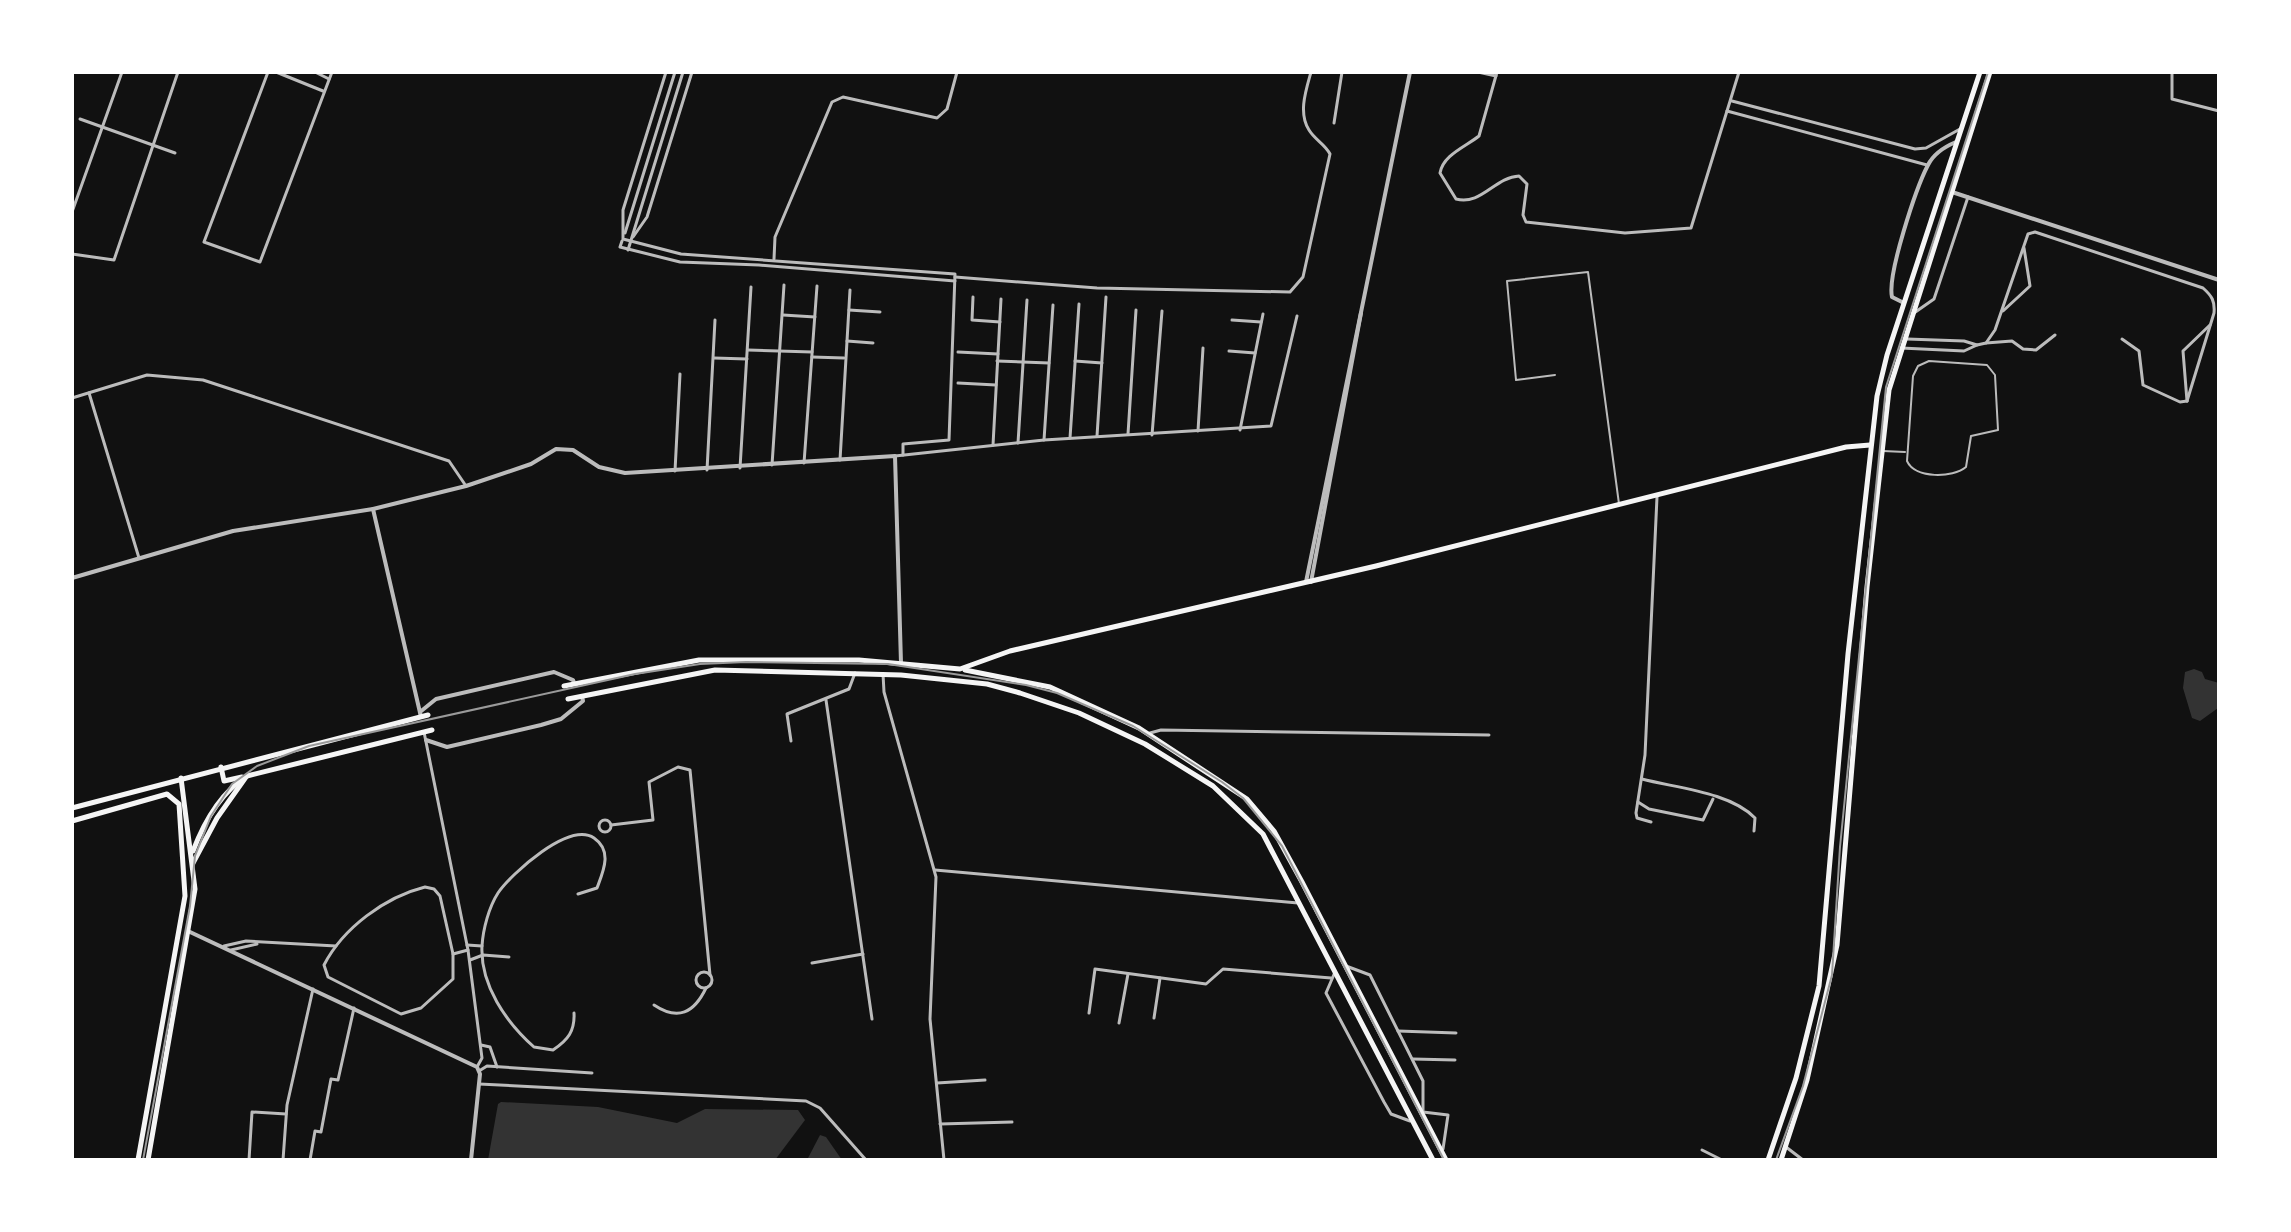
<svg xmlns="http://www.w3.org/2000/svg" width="2291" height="1232" font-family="'Alegreya Sans',sans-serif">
	<rect width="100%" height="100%" fill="#111"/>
	<g fill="#333">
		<polygon points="2194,669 2202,672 2205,679 2219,683 2218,708 2200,721 2192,718 2183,688 2185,672"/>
		<polygon points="501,1102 598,1107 677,1123 705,1109 798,1110 805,1120 775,1160 488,1160 498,1104"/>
		<polygon points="820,1135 826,1137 842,1160 807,1160"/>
	</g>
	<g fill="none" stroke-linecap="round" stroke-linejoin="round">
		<g stroke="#bcbcbc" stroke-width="2">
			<path d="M 1929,361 L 1987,365 L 1995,375 L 1998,430 L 1971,436 L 1966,467 C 1953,478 1915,479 1907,461 L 1913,376 L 1918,366 Z"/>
			<polyline points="1555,375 1516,380 1507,281 1588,272 1619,504"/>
			<polyline points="1883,451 1905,452"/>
		</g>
		<g stroke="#bcbcbc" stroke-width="3">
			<polyline points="268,72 204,242 260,262 332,72"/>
			<polyline points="276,72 323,91"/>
			<polyline points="315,72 329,79"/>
			<polyline points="666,72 623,210 623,239 681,254 955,274 949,440 903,444 903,455"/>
			<polyline points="1478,72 1496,76"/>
			<path d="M 1497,72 L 1479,136 C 1465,147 1443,155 1440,173 L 1456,199 C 1481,206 1495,177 1519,176 L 1527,184 L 1523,215 L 1526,222 L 1625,233 L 1691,228 L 1739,72"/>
			<polyline points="2172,72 2172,99 2219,111"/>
			<polyline points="1732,101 1915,149 1926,148 1960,129"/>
			<polyline points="1727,111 1927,165"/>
			<polyline points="80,119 175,153"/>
			<polyline points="1334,123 1342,72"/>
			<polyline points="72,212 122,72"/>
			<polyline points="625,233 675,72"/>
			<polyline points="633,237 647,217 692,72"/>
			<polyline points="622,241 620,247 680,262 759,265 955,281"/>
			<polyline points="628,250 683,72"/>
			<polyline points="72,254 114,260 178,72"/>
			<polyline points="774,259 775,237 832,102 843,97 937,118 947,109 957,72"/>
			<path d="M 955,277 L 1097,288 L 1290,292 L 1303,277 L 1330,154 C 1325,144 1315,140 1309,130 C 1298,113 1306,90 1311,72"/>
			<polyline points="973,297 972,320 1000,322"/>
			<polyline points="849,310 880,312"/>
			<polyline points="2003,311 2030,286 2024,248"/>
			<polyline points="1914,313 1934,299 1968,197"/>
			<polyline points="783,315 815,317"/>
			<polyline points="1232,320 1261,322"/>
			<polyline points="2122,339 2139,351 2143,385 2180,402 2187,401"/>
			<polyline points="847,341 873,343"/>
			<polyline points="1986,343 2012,341 2023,349 2036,350 2055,335"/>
			<path d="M 1977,345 L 1986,343 L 1995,330 L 2028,234 L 2035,232 L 2203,288 C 2212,296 2215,301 2214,313 L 2187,401"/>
			<polyline points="1901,348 1964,351 1977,345 1964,341 1907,339"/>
			<polyline points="748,350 812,352"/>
			<polyline points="1229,351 1255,353"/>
			<polyline points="958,352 998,354"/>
			<polyline points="812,357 844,358"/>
			<polyline points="714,358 747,359"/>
			<polyline points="997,361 1049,363"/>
			<polyline points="1075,361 1102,363"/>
			<polyline points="958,383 996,385"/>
			<polyline points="89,393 139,558"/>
			<polyline points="72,398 147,375 203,380 449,461 466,486"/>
			<polyline points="2187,401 2183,351 2210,325"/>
			<polyline points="1240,430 1263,314"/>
			<polyline points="1198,431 1203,348"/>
			<polyline points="1128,434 1136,310"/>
			<polyline points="1152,435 1162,311"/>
			<polyline points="1097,436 1106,297"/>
			<polyline points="1070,438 1079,304"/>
			<polyline points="1044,440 1053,305"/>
			<polyline points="1018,443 1027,300"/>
			<polyline points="993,445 1001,299"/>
			<polyline points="895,456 1044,440 1271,426 1297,316"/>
			<polyline points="840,460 850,290"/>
			<polyline points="804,463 817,286"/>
			<polyline points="772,465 784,285"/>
			<polyline points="740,468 751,287"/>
			<polyline points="707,470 715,320"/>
			<polyline points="675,471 680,374"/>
			<polyline points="883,674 884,692 936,877 930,1019 944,1160"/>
			<polyline points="826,700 872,1019"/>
			<polyline points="424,732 468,950 482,1058 477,1067"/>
			<polyline points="1150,733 1161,730 1489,735"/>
			<polyline points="791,741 787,714 849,689 855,673"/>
			<path d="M 1642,779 C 1676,788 1730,792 1755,818 L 1754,831"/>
			<polyline points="1638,802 1649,809 1703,820 1713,799"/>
			<circle cx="605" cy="826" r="6"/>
			<polyline points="1651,822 1637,818 1636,813 1645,755 1657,497"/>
			<polyline points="611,825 653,820 649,782 678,767 690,770 710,975"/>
			<polyline points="935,870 1298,903"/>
			<path d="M 425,887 L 434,889 L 440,896 L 453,954 L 453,979 L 421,1008 L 401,1014 L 328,977 L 324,965 C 343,928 385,897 425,887 Z"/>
			<polyline points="467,945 482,946"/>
			<polyline points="224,946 246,941 336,946"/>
			<polyline points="231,950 257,944"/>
			<polyline points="453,954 468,950"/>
			<polyline points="470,960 483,955 509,957"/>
			<polyline points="812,963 863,954"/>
			<polyline points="1346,966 1370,975 1423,1081 1423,1112 1448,1115 1443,1149"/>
			<polyline points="1335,972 1326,993 1384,1102 1391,1114 1410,1121"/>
			<circle cx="704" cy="980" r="8"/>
			<path d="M 654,1005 C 678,1021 694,1013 706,988"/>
			<path d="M 574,1013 C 575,1031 568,1040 553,1050 L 534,1047 C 506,1022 480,985 482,946 C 483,929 489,907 498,893 C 511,874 569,821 594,838 C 613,851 603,872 597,888 L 578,894"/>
			<polyline points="1089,1013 1095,969 1206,984 1223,969 1331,978"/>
			<polyline points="1154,1018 1160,978"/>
			<polyline points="1119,1023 1128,974"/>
			<polyline points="1398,1031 1456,1033"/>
			<polyline points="481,1045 490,1047 497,1067"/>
			<polyline points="1413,1059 1455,1060"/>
			<polyline points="479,1071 487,1066 592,1073"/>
			<polyline points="937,1083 985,1080"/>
			<polyline points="479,1084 806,1101 820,1108 866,1160"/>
			<polyline points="940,1124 1012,1122"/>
			<polyline points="1786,1147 1803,1160"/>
			<polyline points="1702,1150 1722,1160"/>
			<polyline points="249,1160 252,1112 286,1114"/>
			<polyline points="283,1160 287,1105 313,989"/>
			<polyline points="310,1160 315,1131 321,1132 331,1079 338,1080 354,1008"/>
		</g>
		<g stroke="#bcbcbc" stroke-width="4">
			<polyline points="1952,192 2219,280"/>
			<path d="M 1904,303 L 1892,297 C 1887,275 1916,188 1928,165 C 1934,153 1944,147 1956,142"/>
			<polyline points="373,509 421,717"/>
			<polyline points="72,578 233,531 373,509 466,486 531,464 556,449 573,450 599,467 625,473 895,456 901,663"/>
			<polyline points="1306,582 1410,72"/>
			<polyline points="1311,582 1361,313"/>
			<polyline points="420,712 436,699 554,672 573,680 574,683"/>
			<polyline points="426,740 447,747 541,725 561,719 583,701 582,696"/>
			<polyline points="190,932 477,1067 480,1074 471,1160"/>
		</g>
		<g stroke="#f5f5f5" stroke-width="5">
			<polyline points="965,670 1050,687 1139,728 1247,799 1274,831 1302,882 1446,1160"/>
			<polyline points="564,686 699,660 859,660 960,669 1010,651 1376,566 1846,447 1870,445"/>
			<polyline points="568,699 715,670 901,675 987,684 1020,693 1079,713 1145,744 1213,786 1263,834 1433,1160"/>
			<polyline points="221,767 224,781 242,777"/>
			<polyline points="72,808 428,715"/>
			<polyline points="72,821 167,794 179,804 185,896 138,1160"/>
			<path d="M 193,851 C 204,822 220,793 247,776 L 432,730"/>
			<polyline points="193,863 217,818 246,777"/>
			<polyline points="148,1160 195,889 181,778"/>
			<polyline points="1768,1160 1796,1078 1819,986 1848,654 1877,396 1887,355 1980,72"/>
			<polyline points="1781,1160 1807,1080 1837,945 1867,587 1889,390 1990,72"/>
		</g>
		<g stroke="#9a9a9a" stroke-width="2">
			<polyline points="143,1160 190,906 195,856 211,816 232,784 257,766 309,746 635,674 700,664 746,662 888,664 1026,685 1057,693 1133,726 1222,782 1243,798 1282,846 1444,1160"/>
			<polyline points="1776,1160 1803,1086 1832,975 1840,847 1886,387 1988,72"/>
		</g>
	</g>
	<rect width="2291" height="1232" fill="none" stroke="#ffffff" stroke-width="148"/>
</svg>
